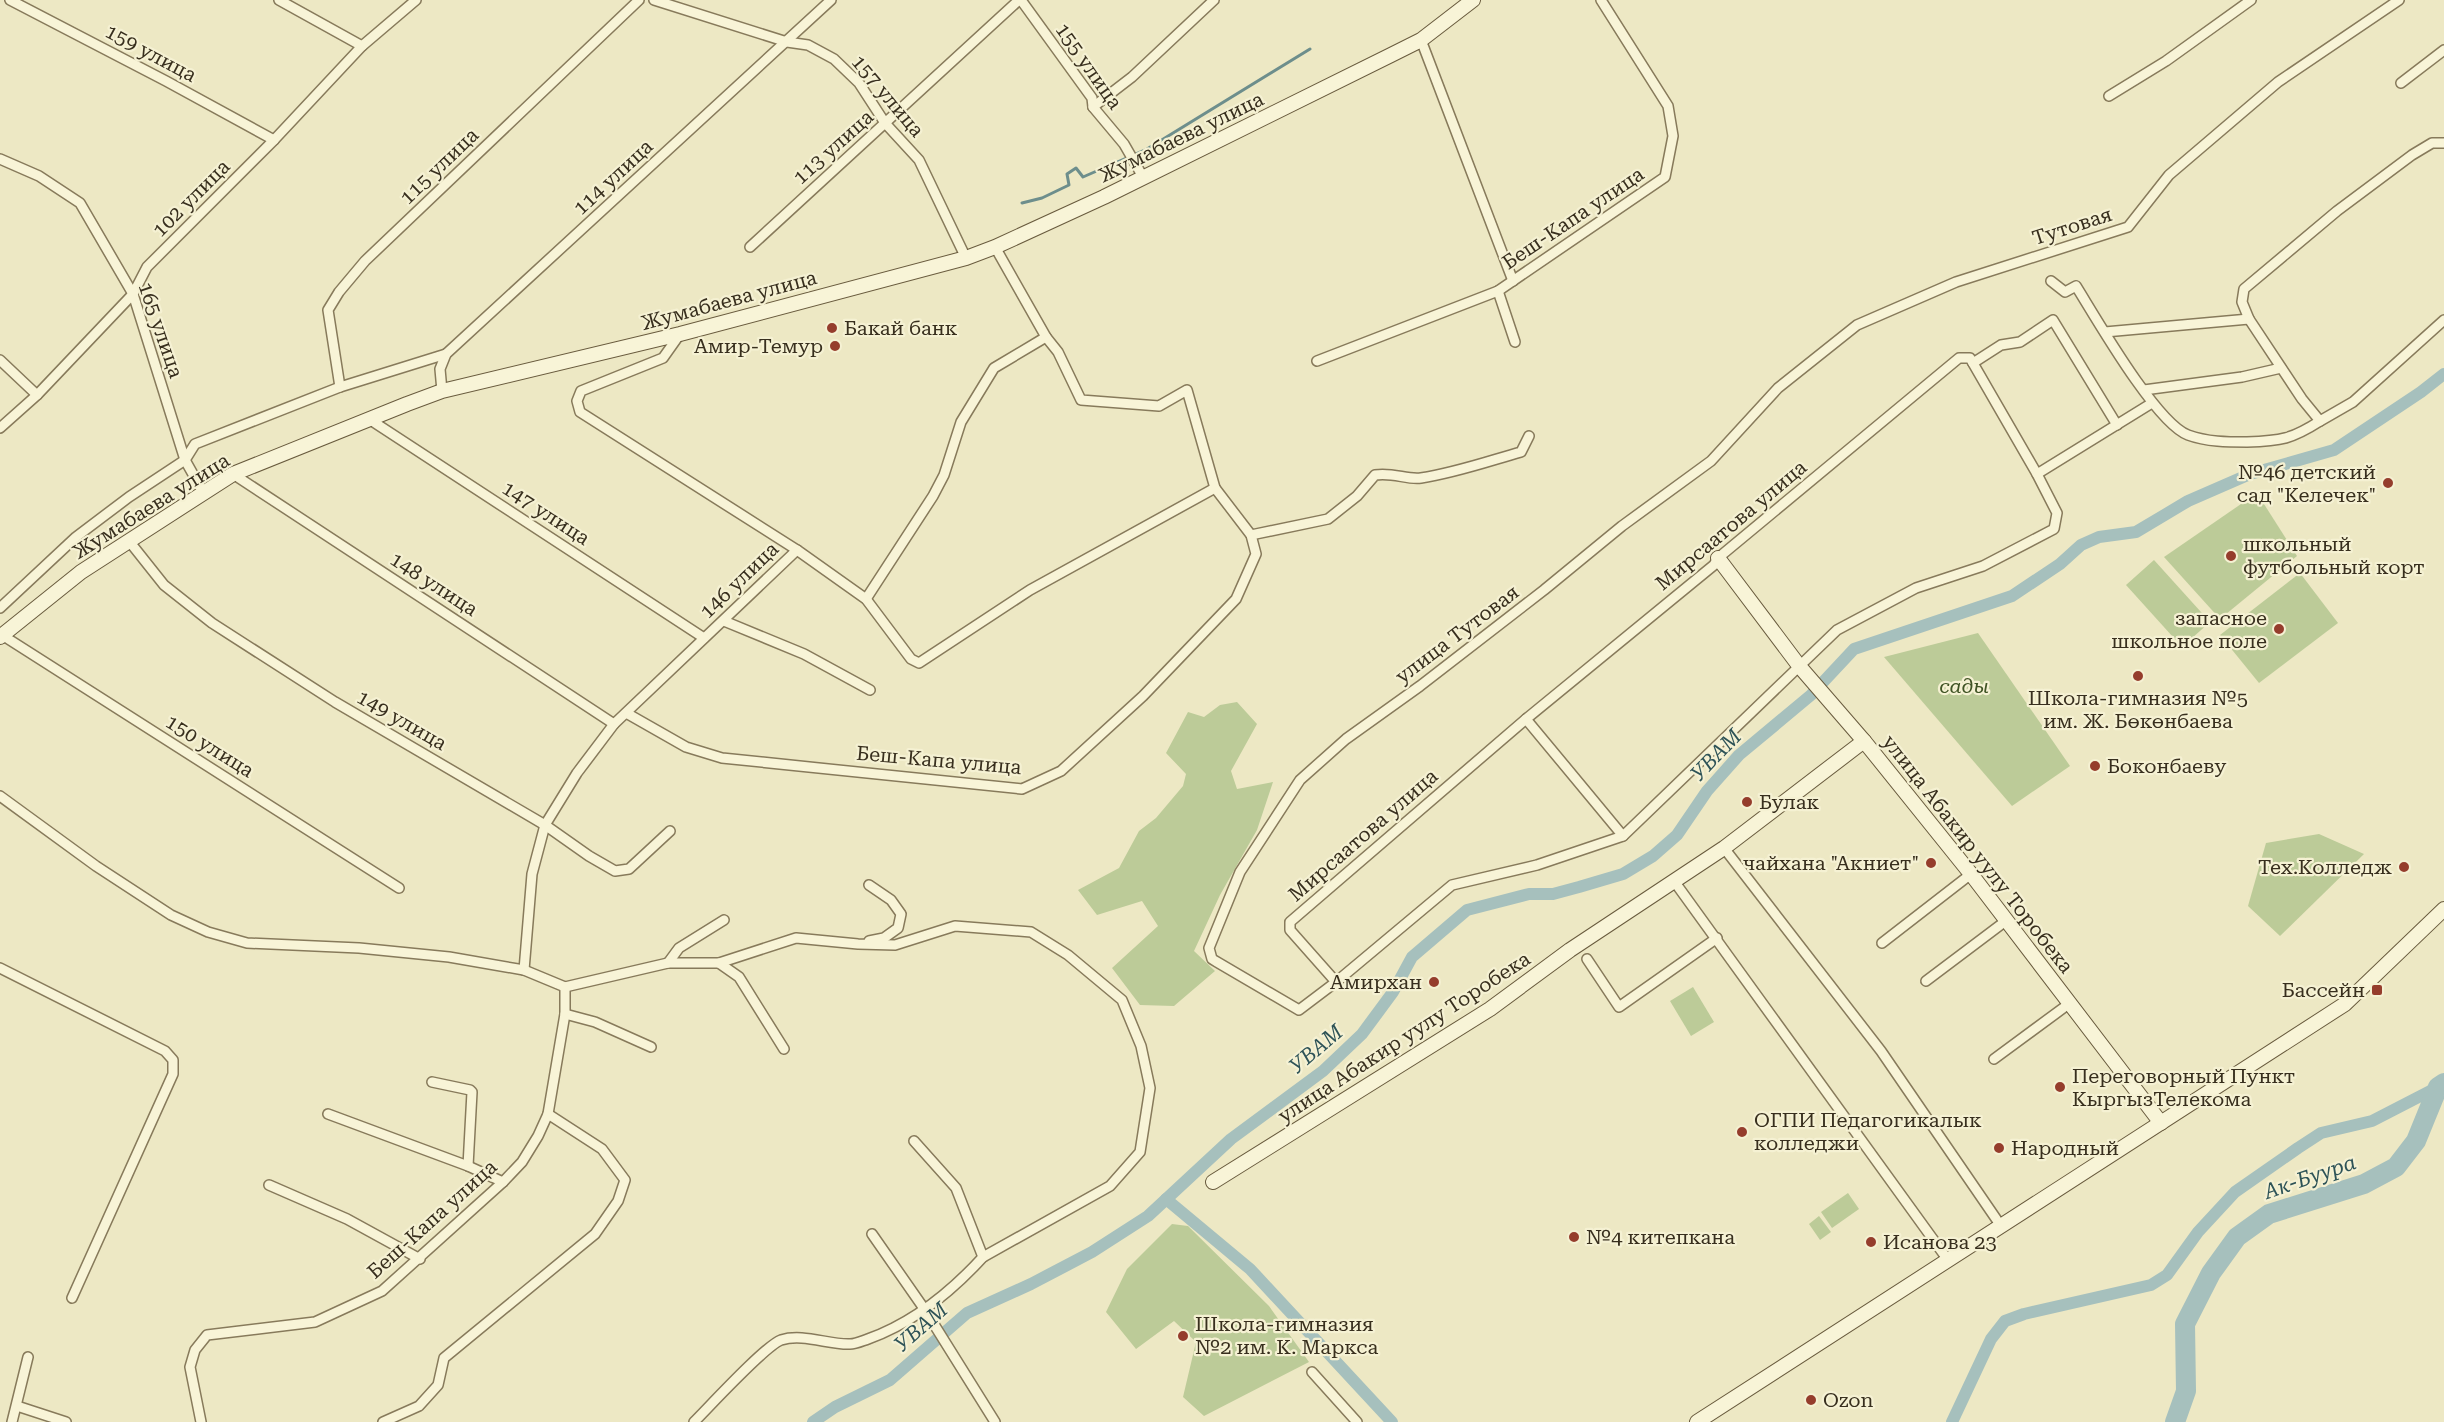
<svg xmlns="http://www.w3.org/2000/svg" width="2444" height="1422" font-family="'Roboto Serif',serif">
	<rect width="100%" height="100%" fill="#ede8c4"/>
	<g fill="#bccb98">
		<polygon points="2257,493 2297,556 2220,619 2164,557"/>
		<polygon points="2154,560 2210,622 2182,647 2126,585"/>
		<polygon points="2300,573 2338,623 2259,683 2220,635"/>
		<polygon points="1978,633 2070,766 2012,806 1884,657"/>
		<polygon points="1237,702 1257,724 1231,771 1237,789 1273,782 1257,830 1220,895 1194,951 1215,971 1174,1006 1140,1005 1112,968 1158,926 1142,901 1097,915 1078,890 1119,868 1139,831 1156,818 1183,786 1186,774 1166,753 1188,712 1204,717 1220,705"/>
		<polygon points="2319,834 2364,854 2280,936 2248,906 2266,843"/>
		<polygon points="1693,987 1714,1022 1691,1036 1670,1001"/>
		<polygon points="1848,1193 1859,1209 1832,1228 1821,1212"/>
		<polygon points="1819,1216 1831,1232 1820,1240 1809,1224"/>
		<polygon points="1172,1224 1188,1226 1269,1306 1309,1362 1204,1416 1183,1397 1196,1342 1174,1321 1136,1349 1106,1312 1127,1269"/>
	</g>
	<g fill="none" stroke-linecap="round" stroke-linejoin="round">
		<polyline stroke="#6d8e8c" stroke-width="3" points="1022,203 1042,198 1069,185 1067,174 1076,168 1083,177 1147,149 1310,49"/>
		<g stroke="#a6c0bd" stroke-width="12">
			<polyline points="1166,1199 1250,1269 1392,1422"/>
			<polyline points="813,1422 835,1407 890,1380 967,1313 1031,1284 1092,1252 1148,1216 1231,1139 1323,1071 1362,1034 1393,992 1412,957 1467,910 1529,894 1553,894 1579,887 1623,874 1653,856 1677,835 1707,791 1739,755 1811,695 1854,649 2012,596 2060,564 2081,545 2099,537 2136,532 2188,501 2250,474 2334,450 2421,392 2444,374"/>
			<polyline points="1952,1422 1991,1339 2005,1321 2024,1314 2151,1285 2167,1275 2198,1232 2235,1192 2298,1148 2321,1133 2372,1121 2438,1087"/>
		</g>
		<polyline stroke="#a6c0bd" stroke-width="20" points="2175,1422 2186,1391 2185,1324 2211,1273 2237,1237 2269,1214 2364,1184 2396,1167 2416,1141 2438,1087 2444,1083"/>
		<defs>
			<g id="street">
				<polyline points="10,0 166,81 274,140"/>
				<polyline points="279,0 362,46"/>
				<polyline points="654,0 787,42 808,45 834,59 859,83 885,123 919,160 966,258"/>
				<polyline points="1021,0 1092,98 1093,107 1124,144 1143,177"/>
				<polyline points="1421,40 1513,281"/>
				<polyline points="2401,83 2444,50"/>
				<polyline points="2109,96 2166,61 2251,0"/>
				<polyline points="1093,107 1132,77 1214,0"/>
				<polyline points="2444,143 2432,143 2412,155 2337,211 2244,289 2242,302 2249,319 2302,399 2320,421 2353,402 2444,320"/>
				<polyline points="0,159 39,176 80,203 133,294 185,460 203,492"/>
				<polyline points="750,247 1019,0"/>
				<path d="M 2051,281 L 2065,292 L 2076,286 C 2096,318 2156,423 2188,435 C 2207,442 2228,442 2247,442 C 2281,441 2292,439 2320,421"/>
				<polyline points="1498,291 1515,342"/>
				<polyline points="2105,332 2249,319"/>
				<polyline points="0,360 37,395"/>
				<polyline points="1317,361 1498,291 1665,177 1673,136 1668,106 1601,0"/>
				<polyline points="1973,363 2001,345 2020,342 2053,320 2117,425"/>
				<polyline points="340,387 328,310 339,292 365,261 639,0"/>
				<polyline points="2144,390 2242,377 2281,368"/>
				<polyline points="442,391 440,369 446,354 831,0"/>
				<polyline points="369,419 704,638"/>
				<polyline points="0,428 37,395 133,294 147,267 274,140 362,46 416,0"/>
				<polyline points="233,474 614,724"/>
				<polyline points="2037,474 2152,403"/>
				<path d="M 1251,535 L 1328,519 L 1357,496 L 1375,475 C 1393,472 1407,480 1421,478 C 1455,473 1489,461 1521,452 L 1529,436"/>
				<polyline points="129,541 164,585 212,623 335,702 545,825 589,856 615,871 629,869 670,831"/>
				<polyline points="797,550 866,599 911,659 919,663 1030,590 1215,488"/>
				<polyline points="866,599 933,496 944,475 961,422 994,368 1046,337 995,247"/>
				<polyline points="0,608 76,537 129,497 185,460 195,444 340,387 446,354"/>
				<polyline points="724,621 804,654 870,690"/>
				<polyline points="2,635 399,888"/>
				<polyline points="628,714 686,747 722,758 1022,789 1061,771 1143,696 1236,599 1256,554 1251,535 1215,488 1187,390 1159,406 1081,400 1058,352 1046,337"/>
				<polyline points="1526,719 1623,836"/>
				<polyline points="0,796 96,866 171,915 208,932 247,943 359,948 449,957 524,970 565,987"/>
				<polyline points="1724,848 1881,1051 2001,1226"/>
				<polyline points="1674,881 1948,1260"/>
				<polyline points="869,885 891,900 901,914 898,928 884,938 869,941"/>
				<polyline points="1882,943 1971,874"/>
				<polyline points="1587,959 1619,1007 1717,938"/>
				<polyline points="668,963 679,948 724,920"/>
				<polyline points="719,963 739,977 784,1049"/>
				<polyline points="0,968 165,1051 173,1060 173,1074 72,1298"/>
				<polyline points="524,970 532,874 545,825 577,773 614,724 797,550 580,412 577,401 581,391 663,358 680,334"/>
				<polyline points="1926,981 2007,920"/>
				<polyline points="1336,982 1452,885 1537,865 1623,836 1837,630 1916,588 1983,566 2054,529 2057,513 2037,474 1970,358 1959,358 1718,558 1714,565 1526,719 1290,922 1290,930 1336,982 1299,1010 1217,962 1212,959 1209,948 1240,872 1300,780 1346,739 1420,686 1544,590 1622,526 1711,461 1778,388 1857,325 1956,282 2128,227 2169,175 2278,82 2399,0"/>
				<path d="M 565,987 L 668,963 L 719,963 L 796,938 L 858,944 L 895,945 L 955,926 L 1031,932 L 1068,955 L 1122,1000 L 1141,1046 L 1150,1088 L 1140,1152 L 1110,1186 L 983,1257 C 951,1292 913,1323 868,1339 C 862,1341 856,1344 850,1344 C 829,1345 803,1333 781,1340 C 765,1346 710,1406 694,1422"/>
				<polyline points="565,1014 595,1022 651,1047"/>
				<polyline points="1994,1059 2070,1003"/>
				<polyline points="432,1082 470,1090 472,1092 468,1166"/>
				<polyline points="328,1114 468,1166 503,1182"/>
				<polyline points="914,1141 956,1188 983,1257"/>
				<polyline points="269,1185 347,1219 420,1259"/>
				<polyline points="872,1234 925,1310 995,1422"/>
				<polyline points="1312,1372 1357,1422"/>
				<polyline points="17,1406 66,1422"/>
				<polyline points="12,1422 28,1357"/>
				<polyline points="201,1422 190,1367 195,1350 207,1335 315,1322 382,1291 503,1182 522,1162 538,1136 548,1114 565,1014 565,987"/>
				<polyline points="383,1422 419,1406 438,1385 444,1358 595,1234 618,1201 625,1180 602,1149 548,1114"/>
			</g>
			<g id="secondary">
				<polyline points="1718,558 1800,667 1864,741 1971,874 2161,1123"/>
				<polyline points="0,637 81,572 233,474 407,404 442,391 680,334 966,258 995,247 1104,197 1391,55 1421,40 1473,0"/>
				<polyline points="1213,1182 1490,1009 1570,950 1724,848 1864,741"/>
				<polyline points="1697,1422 2345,1004 2444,909"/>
			</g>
		</defs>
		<use href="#street" stroke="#877a5b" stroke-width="12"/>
		<use href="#secondary" stroke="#695b3e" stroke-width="16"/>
		<use href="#street" stroke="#f8f4d7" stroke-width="9"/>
		<use href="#secondary" stroke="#f8f4d7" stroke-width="14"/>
	</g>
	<g fill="#953d2c" stroke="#f5f1d3" stroke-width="2">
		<circle cx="832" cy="328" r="6"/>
		<circle cx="835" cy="346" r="6"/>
		<circle cx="2388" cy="483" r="6"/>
		<circle cx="2231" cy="556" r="6"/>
		<circle cx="2279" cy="629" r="6"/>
		<circle cx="2138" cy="676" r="6"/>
		<circle cx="2095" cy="766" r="6"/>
		<circle cx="1747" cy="802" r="6"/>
		<circle cx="1931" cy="863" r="6"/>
		<circle cx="2404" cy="867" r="6"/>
		<circle cx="1434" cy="982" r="6"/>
		<rect x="2371" y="984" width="12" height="12" rx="3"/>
		<circle cx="2060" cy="1087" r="6"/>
		<circle cx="1742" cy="1132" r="6"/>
		<circle cx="1999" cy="1148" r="6"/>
		<circle cx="1574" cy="1237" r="6"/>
		<circle cx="1871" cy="1242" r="6"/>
		<circle cx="1183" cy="1336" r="6"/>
		<circle cx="1811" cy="1400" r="6"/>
	</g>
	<g text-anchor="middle" stroke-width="4.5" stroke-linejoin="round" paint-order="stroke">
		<g font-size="20" fill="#382f1e" stroke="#f5f1d3">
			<text transform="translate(151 53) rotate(28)" y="7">159 улица</text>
			<text transform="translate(1089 66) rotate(55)" y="7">155 улица</text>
			<text transform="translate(888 96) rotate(50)" y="7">157 улица</text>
			<text transform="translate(1181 137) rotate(-26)" y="7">Жумабаева улица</text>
			<text transform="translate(833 147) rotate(-42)" y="7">113 улица</text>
			<text transform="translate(439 166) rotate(-44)" y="7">115 улица</text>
			<text transform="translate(613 177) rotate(-43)" y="7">114 улица</text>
			<text transform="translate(191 198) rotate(-45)" y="7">102 улица</text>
			<text transform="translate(1573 218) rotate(-34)" y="7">Беш-Капа улица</text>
			<text transform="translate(2072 226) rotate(-18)" y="7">Тутовая</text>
			<text transform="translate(729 300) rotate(-15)" y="7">Жумабаева улица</text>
			<text transform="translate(161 330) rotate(71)" y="7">165 улица</text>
			<text transform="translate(151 506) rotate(-32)" y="7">Жумабаева улица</text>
			<text transform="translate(546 513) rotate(33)" y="7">147 улица</text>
			<text transform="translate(1731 525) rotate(-40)" y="7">Мирсаатова улица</text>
			<text transform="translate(739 580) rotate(-44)" y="7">146 улица</text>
			<text transform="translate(434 584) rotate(33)" y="7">148 улица</text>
			<text transform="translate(1457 634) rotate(-37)" y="7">улица Тутовая</text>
			<text transform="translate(402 720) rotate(30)" y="7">149 улица</text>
			<text transform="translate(210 746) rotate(32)" y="7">150 улица</text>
			<text transform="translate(939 760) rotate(5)" y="7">Беш-Капа улица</text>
			<text transform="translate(1363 835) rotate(-41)" y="7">Мирсаатова улица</text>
			<text transform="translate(1978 854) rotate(52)" y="7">улица Абакир уулу Торобека</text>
			<text transform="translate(1404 1037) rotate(-33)" y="7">улица Абакир уулу Торобека</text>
			<text transform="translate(432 1219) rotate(-42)" y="7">Беш-Капа улица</text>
		</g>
		<g font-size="20" fill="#382f1e" stroke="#f5f1d3" text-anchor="start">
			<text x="844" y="335">Бакай банк</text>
			<text x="823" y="353" text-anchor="end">Амир-Темур</text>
			<text x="2376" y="479" text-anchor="end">№46 детский<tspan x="2376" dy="23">сад "Келечек"</tspan></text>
			<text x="2243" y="551">школьный<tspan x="2243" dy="23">футбольный корт</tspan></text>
			<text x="2267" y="625" text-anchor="end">запасное<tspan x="2267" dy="23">школьное поле</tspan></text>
			<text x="2138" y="705" text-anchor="middle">Школа-гимназия №5<tspan x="2138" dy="23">им. Ж. Бөкөнбаева</tspan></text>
			<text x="2107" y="773">Боконбаеву</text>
			<text x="1759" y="809">Булак</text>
			<text x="1919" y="870" text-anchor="end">чайхана "Акниет"</text>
			<text x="2392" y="874" text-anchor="end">Тех.Колледж</text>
			<text x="1422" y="989" text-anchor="end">Амирхан</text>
			<text x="2365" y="997" text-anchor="end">Бассейн</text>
			<text x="2072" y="1083">Переговорный Пункт<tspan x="2072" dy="23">КыргызТелекома</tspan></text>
			<text x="1754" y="1127">ОГПИ Педагогикалык<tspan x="1754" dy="23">колледжи</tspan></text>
			<text x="2011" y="1155">Народный</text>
			<text x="1586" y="1244">№4 китепкана</text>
			<text x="1883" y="1249">Исанова 23</text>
			<text x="1195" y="1331">Школа-гимназия<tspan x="1195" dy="23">№2 им. К. Маркса</tspan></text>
			<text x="1823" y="1407">Ozon</text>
		</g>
		<g font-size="20" font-style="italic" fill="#405425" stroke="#f5f1d3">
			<text x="1964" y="693">сады</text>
		</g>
		<g font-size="21" font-style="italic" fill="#2e5357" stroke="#f5f1d3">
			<text transform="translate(1716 755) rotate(-46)" y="7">УВАМ</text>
			<text transform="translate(1316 1049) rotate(-40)" y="7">УВАМ</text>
			<text transform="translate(2310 1177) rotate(-19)" y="7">Ак-Буура</text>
			<text transform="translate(921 1327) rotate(-41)" y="7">УВАМ</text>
		</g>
	</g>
</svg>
